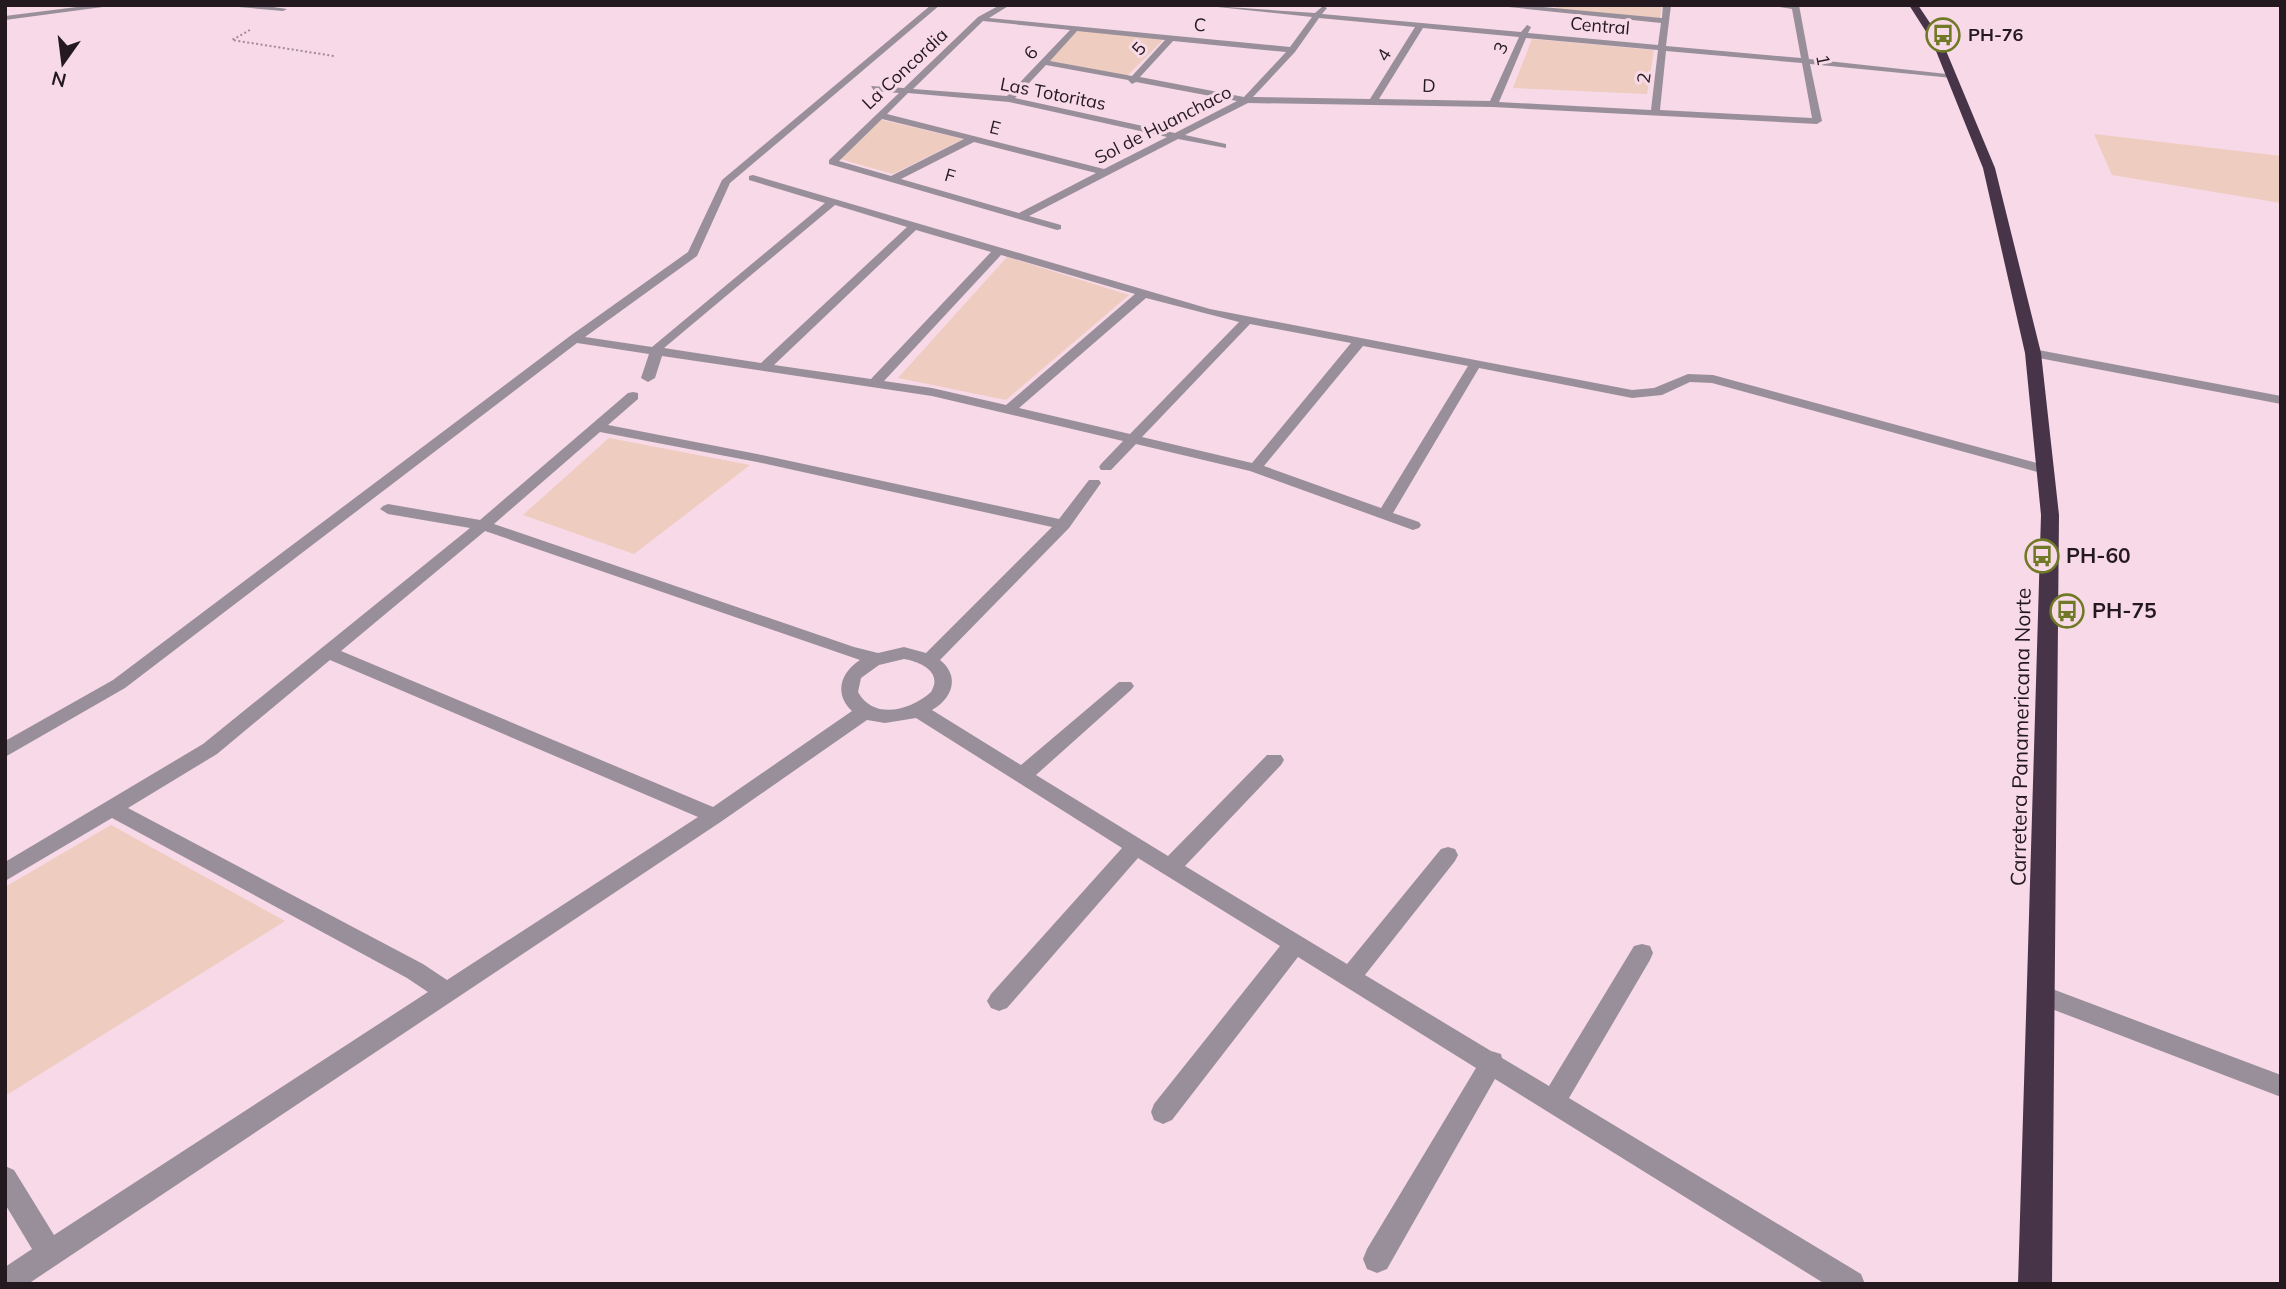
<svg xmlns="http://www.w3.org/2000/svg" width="2286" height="1289" font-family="Mulish,sans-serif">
	<rect width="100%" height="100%" fill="#f8d9e7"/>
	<g fill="#eeccc0">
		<polygon points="1556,5 1662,5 1660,18 1555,9"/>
		<polygon points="1077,30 1164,39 1126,77 1049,61"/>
		<polygon points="1532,39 1654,50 1647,94 1513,88"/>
		<polygon points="878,119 963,139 893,174 840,159"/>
		<polygon points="2094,134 2281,156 2281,203 2112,175"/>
		<polygon points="1007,257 1129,295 1006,400 898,378"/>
		<polygon points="609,438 750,465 634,554 523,515"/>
		<polygon points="111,825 285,921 5,1096 5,887"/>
	</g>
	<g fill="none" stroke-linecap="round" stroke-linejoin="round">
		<polyline stroke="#a18b95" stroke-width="2" stroke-dasharray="2 2.5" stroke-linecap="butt" points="250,30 232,40 334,56"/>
		<g fill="#998f9a" fill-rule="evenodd">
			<polygon points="93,5 118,5 5,20 5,16"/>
			<polygon points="216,5 259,5 287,9 283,11"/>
			<path d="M 931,5 L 940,5 L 730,183 L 697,256 L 585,337 L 652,347 L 825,203 L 749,180 L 749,176 L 753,175 L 1210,309 L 1632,390 L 1654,388 L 1688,374 L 1713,375 L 2051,467 L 2053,470 L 2046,474 L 2041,473 L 1712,383 L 1690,382 L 1662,395 L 1632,398 L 1479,368 L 1393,513 L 1419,522 L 1421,525 L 1419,528 L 1413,530 L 1250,471 L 1136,444 L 1111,470 L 1101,470 L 1099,467 L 1101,464 L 1123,441 L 932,396 L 662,356 L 655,378 L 648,382 L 641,378 L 649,354 L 577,343 L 125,688 L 5,757 L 5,741 L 113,680 L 570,336 L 688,252 L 722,180 ZM 835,205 L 907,227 L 761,363 L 664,348 ZM 916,230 L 991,252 L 871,379 L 774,365 ZM 1001,255 L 1135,294 L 1006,405 L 932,388 L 884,381 ZM 1146,298 L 1239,322 L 1130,434 L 1019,408 ZM 1250,324 L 1351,343 L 1252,463 L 1142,437 ZM 1363,346 L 1468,366 L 1381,508 L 1264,466 Z"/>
			<path d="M 1000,5 L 1010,5 L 989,18 L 1290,47 L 1312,17 L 1199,5 L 1315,13 L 1323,6 L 1327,8 L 1322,14 L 1521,32 L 1527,25 L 1531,27 L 1528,33 L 1658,45 L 1661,23 L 1489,5 L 1520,5 L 1662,18 L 1663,5 L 1671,5 L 1666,46 L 1801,58 L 1792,9 L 1768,5 L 1799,5 L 1809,59 L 1956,75 L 1952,78 L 1810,64 L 1822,121 L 1817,124 L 1493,107 L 1248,103 L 1185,135 L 1226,144 L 1226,148 L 1178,139 L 1029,216 L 1061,225 L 1061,229 L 1057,230 L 829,164 L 829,160 L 899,93 L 874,91 L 871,86 L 904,88 L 978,17 ZM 1319,18 L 1415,27 L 1370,99 L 1253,97 L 1295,52 ZM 983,21 L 1070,30 L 1007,96 L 913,89 ZM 1423,28 L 1519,37 L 1490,101 L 1379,99 ZM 1077,31 L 1165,40 L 1132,76 L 1050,61 ZM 1526,38 L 1658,50 L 1651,110 L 1499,102 ZM 1173,41 L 1286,52 L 1244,97 L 1140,77 ZM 1666,51 L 1802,63 L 1812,118 L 1660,110 ZM 1046,65 L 1128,80 L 1132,84 L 1136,82 L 1237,101 L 1175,133 L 1015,98 ZM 908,93 L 1009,102 L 1167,137 L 1104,169 L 887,114 ZM 882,119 L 964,139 L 891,176 L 839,161 ZM 974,142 L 1096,173 L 1019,213 L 901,179 Z"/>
			<polygon points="2033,349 2281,396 2281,404 2028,356 2028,350"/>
			<path d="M 633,392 L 638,393 L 638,399 L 608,425 L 757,454 L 1059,519 L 1089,480 L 1099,480 L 1101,483 L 1069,528 L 940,660 C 960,676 953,698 932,710 L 1021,765 L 1119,682 L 1131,682 L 1134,686 L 1131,690 L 1036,775 L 1168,856 L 1267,755 L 1281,755 L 1284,760 L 1281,765 L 1185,866 L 1347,964 L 1441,849 L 1448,847 L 1455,849 L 1458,855 L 1455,861 L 1365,975 L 1491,1051 L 1501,1054 L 1502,1058 L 1549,1086 L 1634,946 L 1642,944 L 1650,946 L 1653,953 L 1650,960 L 1569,1098 L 1861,1274 L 1865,1284 L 1825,1284 L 1495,1079 L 1387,1269 L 1377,1273 L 1367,1269 L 1363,1259 L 1367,1249 L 1476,1068 L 1298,957 L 1172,1120 L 1163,1124 L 1154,1120 L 1151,1112 L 1154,1104 L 1280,946 L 1138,858 L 1007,1008 L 999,1011 L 991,1008 L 987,1001 L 991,994 L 1122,848 L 916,718 L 885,723 L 867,720 L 722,821 L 28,1284 L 5,1284 L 5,1267 L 32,1249 L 5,1204 L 5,1166 L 14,1170 L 54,1235 L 428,992 L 407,978 L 112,818 L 5,881 L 5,862 L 203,744 L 470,528 L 388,514 L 380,509 L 383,506 L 388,504 L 480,520 L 628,393 ZM 600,432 L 757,462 L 1052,527 L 926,653 L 904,647 L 878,653 L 854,647 L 494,524 ZM 485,531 L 860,660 C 840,673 834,694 852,711 L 713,807 L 341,651 ZM 904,659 C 921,662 943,672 931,692 C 911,710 874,721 858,692 L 861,678 L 879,665 ZM 330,660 L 698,817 L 447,980 L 423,964 L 128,808 L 217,754 Z"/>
			<polygon points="2039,984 2281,1075 2281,1097 2031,1001 2027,994 2031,987"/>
		</g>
		<polygon fill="#473448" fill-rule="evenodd" points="1909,5 1918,5 1942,41 1995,168 2041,353 2059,515 2052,1284 2018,1284 2041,515 2025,353 1983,168 1932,41"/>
	</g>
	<defs>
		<symbol id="bus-ring" viewBox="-11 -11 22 22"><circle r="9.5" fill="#f8d9e7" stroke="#707a26" stroke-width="1.5"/><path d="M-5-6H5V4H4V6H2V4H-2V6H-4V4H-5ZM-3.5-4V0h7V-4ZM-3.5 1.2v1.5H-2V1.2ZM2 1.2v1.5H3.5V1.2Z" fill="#707a26"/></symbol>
	</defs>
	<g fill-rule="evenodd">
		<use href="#bus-ring" x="1924" y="16" width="38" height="38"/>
		<use href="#bus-ring" x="2023" y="537" width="38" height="38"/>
		<use href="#bus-ring" x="2048" y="592" width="38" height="38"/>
	</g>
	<g text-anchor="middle" stroke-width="6" stroke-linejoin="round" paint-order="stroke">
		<g font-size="18" fill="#24191e" stroke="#f8d9e7">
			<text transform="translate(1200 25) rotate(5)" y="6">C</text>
			<text transform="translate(1600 26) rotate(5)" y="6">Central</text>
			<text transform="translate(1501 48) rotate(-66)" y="6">3</text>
			<text transform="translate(1139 49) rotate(-47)" y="6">5</text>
			<text transform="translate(1031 53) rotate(-47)" y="6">6</text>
			<text transform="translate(1384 55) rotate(-58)" y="6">4</text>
			<text transform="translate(1823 60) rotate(79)" y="6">1</text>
			<text transform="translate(905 69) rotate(-43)" y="6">La Concordia</text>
			<text transform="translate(1644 78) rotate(-82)" y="6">2</text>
			<text transform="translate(1429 86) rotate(2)" y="6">D</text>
			<text transform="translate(1053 94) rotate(11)" y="6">Las Totoritas</text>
			<text transform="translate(1163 125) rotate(-27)" y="6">Sol de Huanchaco</text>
			<text transform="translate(995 128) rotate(14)" y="6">E</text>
			<text transform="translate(950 176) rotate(16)" y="6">F</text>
		</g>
		<g font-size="18" font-weight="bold" fill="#24191e" stroke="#f8d9e7" text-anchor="start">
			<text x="1968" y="41">PH-76</text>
		</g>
		<g font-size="21" font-weight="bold" fill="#24191e" stroke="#f8d9e7" text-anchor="start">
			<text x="2066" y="563">PH-60</text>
			<text x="2092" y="618">PH-75</text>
		</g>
		<g font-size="21" fill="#24191e" stroke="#f8d9e7">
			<text transform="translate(2021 737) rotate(-89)" y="7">Carretera Panamericana Norte</text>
		</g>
	</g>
	<rect width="2286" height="1289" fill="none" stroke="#24191e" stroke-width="14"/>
	<g transform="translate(63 63) rotate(194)" stroke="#f8d9e7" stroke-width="5" paint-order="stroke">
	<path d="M0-5L12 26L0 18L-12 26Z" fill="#24191e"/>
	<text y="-10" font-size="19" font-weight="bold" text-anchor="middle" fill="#24191e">N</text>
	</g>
</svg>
